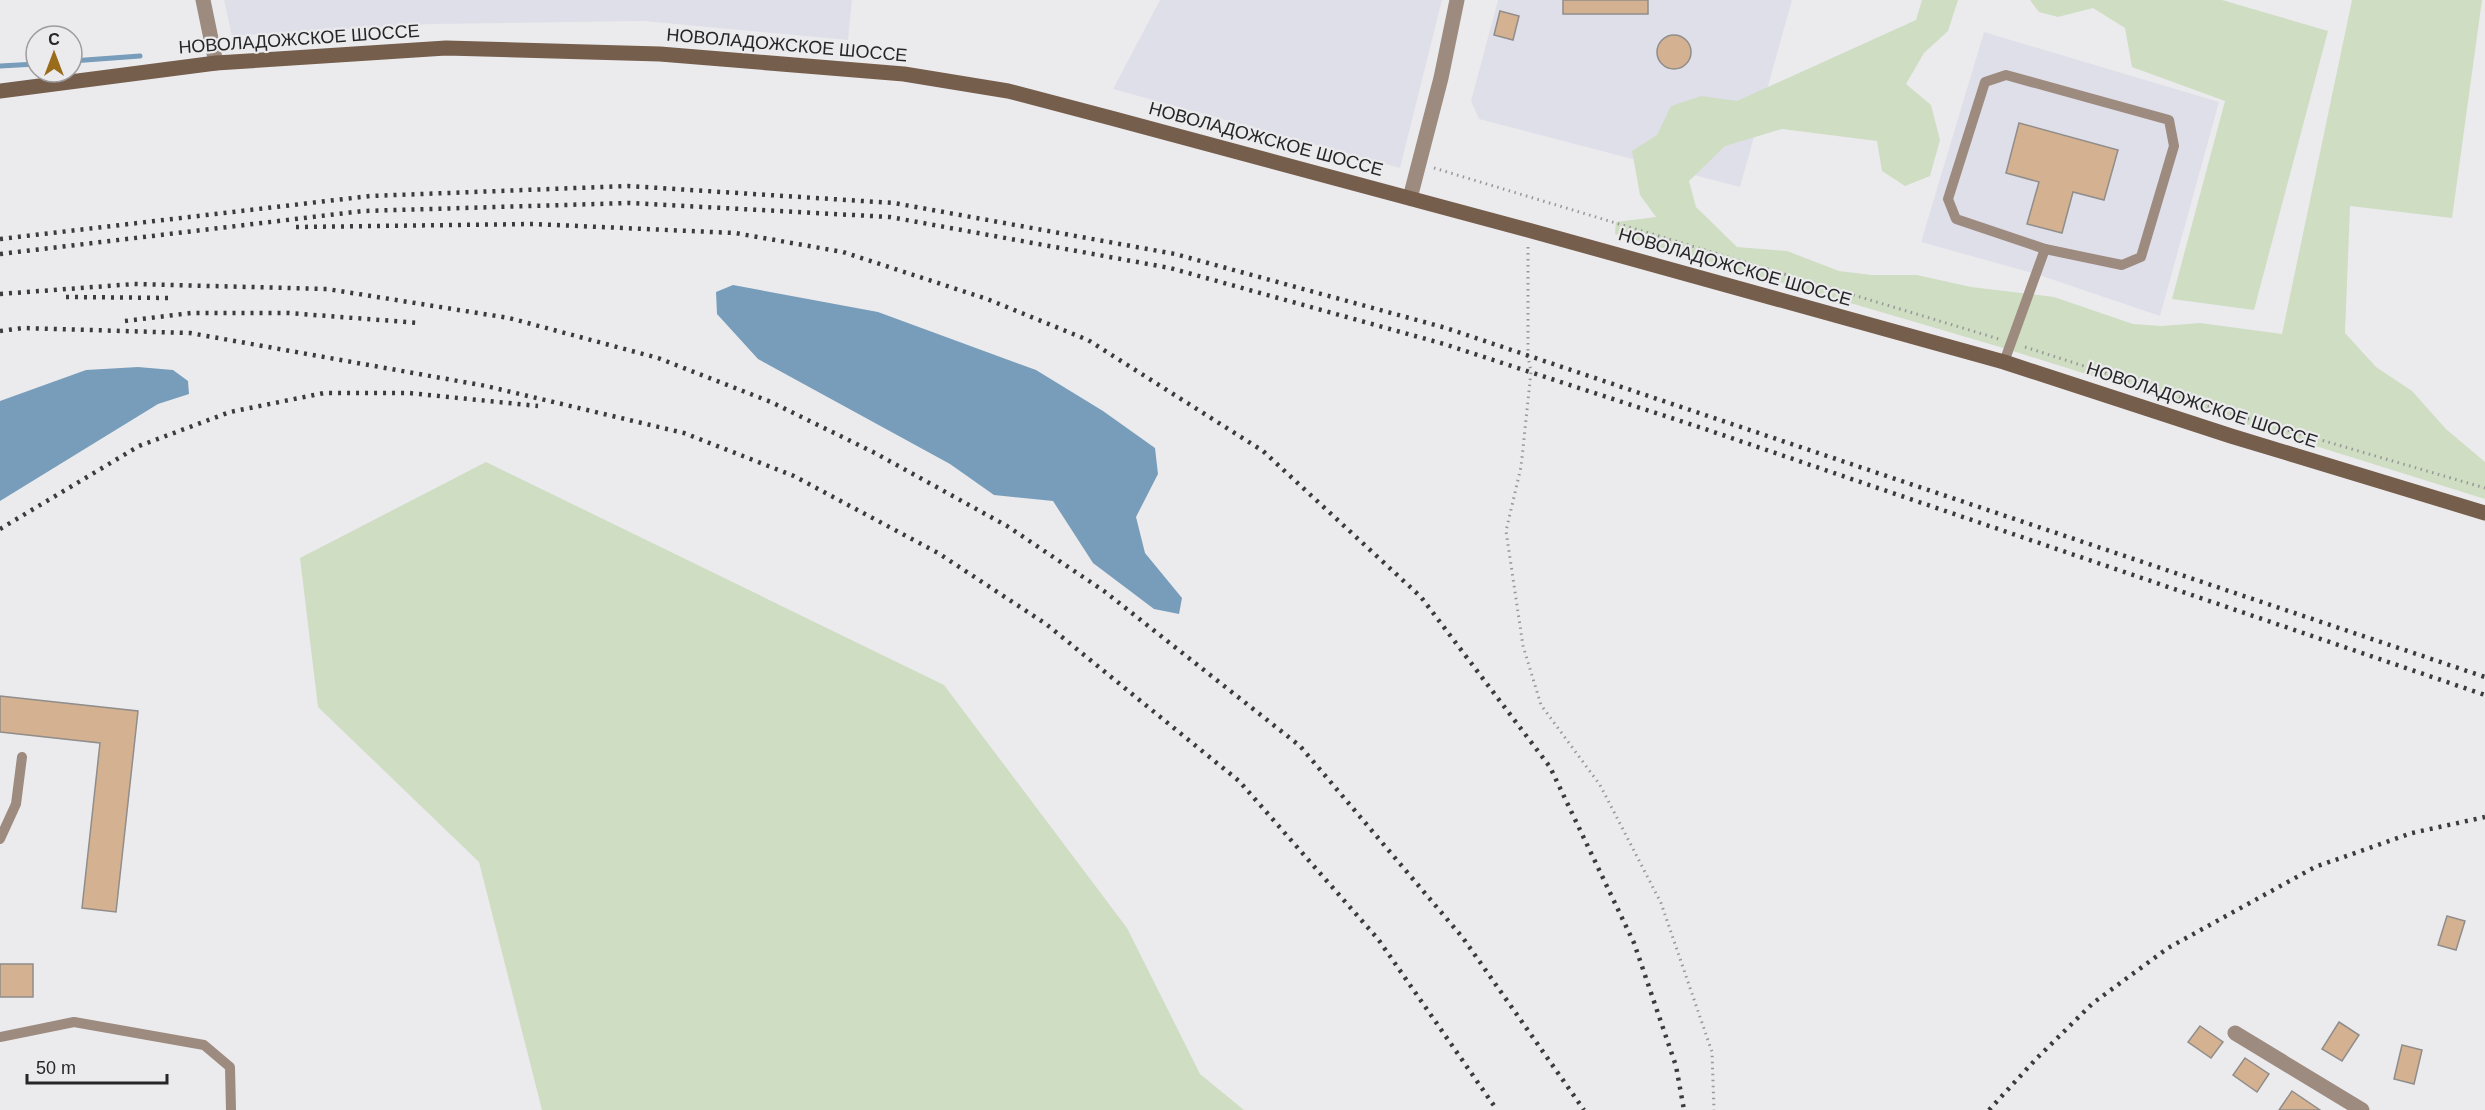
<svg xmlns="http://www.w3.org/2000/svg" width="2485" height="1110" font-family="Arial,sans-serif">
	<rect width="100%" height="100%" fill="#ebebee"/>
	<g fill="#dfdfe9">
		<polygon points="224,0 852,0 848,40 644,21 432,24 232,36"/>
		<polygon points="1160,0 1442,0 1400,168 1113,89"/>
		<polygon points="1498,0 1792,0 1740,187 1479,119 1471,101"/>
		<polygon points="1984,32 2219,102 2160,316 2036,274 1921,242"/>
	</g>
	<g fill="#cfddc3">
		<polygon points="1922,0 1958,0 1948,31 1924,53 1906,84 1931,105 1940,140 1930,176 1905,186 1882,171 1877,141 1782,129 1725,146 1689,181 1696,207 1737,247 1787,251 1839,271 1872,275 1917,275 1971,287 2054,297 2133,324 2162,326 2200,323 2282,334 2352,0 2482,0 2452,218 2350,206 2345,333 2376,367 2412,391 2446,429 2485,462 2485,499 2000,347 1615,234 1616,222 1656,217 1640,195 1632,151 1657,135 1671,106 1701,96 1737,101 1916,20"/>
		<polygon points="2030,0 2222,0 2328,31 2254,310 2172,299 2225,101 2132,67 2125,28 2093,8 2058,17 2039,12"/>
		<polygon points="486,462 944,685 1127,928 1200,1074 1244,1110 542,1110 479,862 318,707 300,558"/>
	</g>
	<g fill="#789dbb">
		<polygon points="733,285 878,312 1036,370 1103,411 1155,448 1158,474 1136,517 1145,553 1182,598 1179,614 1154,609 1093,563 1053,501 994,495 950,464 758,359 717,314 716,292"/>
		<polygon points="138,367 173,370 188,381 189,394 158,404 0,501 0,401 86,370"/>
	</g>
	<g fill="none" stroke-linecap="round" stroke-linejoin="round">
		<g stroke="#789dbb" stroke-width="5">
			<polyline points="72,61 140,56"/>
			<polyline points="0,66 36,64"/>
		</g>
	</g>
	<g fill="#d4b190" stroke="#908d8b" stroke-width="1.5">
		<rect x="1563" y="0" width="85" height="14"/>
		<polygon points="1500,11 1519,16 1513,40 1494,35"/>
		<circle cx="1674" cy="52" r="17"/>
		<polygon points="2019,123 2118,150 2104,200 2073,192 2062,233 2027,224 2039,182 2006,173"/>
		<polygon points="0,696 138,711 116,912 82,908 100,743 0,732"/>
		<polygon points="2447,916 2465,921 2456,950 2438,945"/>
		<rect x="0" y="964" width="33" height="33"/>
		<polygon points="2339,1022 2359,1035 2342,1061 2322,1049"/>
		<polygon points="2200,1026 2223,1042 2211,1058 2188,1042"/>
		<polygon points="2402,1045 2422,1050 2414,1084 2394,1079"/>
		<polygon points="2245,1058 2269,1074 2257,1092 2233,1075"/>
		<polygon points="2292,1091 2320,1110 2279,1110"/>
	</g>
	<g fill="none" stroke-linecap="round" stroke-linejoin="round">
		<g stroke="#98989a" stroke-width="3" stroke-dasharray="1.5 4.5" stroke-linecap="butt">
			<polyline points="1434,168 1999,339"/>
			<polyline points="1528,247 1528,356 1531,372 1521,467 1506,531 1523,646 1541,705 1600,785 1661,903 1712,1052 1714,1110"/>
			<polyline points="2025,347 2239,416 2485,488"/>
		</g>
		<g stroke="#9d8b80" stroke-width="10">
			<polygon points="2006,75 2169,120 2174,146 2141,257 2122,265 2045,249 1956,219 1948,199 1985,82"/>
			<polyline points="2004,362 2045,249"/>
			<polyline points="0,839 16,804 22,757"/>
			<polyline points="0,1037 74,1022 204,1045 230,1067 231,1110"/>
		</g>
		<g stroke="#9d8b80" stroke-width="15">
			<polyline points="203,0 216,63"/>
			<polyline points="1410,198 1441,78 1457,0"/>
			<polyline points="2235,1033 2362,1110"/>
		</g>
		<polyline stroke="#765e4d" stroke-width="15" points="0,91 216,63 446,48 660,54 904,74 1008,91 1111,118 1528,230 2004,362 2231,436 2485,513"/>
		<g stroke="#3b3b3d" stroke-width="4.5" stroke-dasharray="3 6" stroke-linecap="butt">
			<polyline points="296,227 533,224 735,233 843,252 987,299 1088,340 1263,451 1421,597 1550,767 1634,943 1676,1066 1684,1110"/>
			<polyline points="0,239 370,196 628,186 894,203 1175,254 1446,328 2485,677"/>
			<polyline points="0,254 363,211 630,203 890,217 1170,268 1444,344 1702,428 2485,695"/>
			<polyline points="0,294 134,284 327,289 509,318 658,358 771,402 875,453 1007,526 1104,591 1300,746 1463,938 1584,1110"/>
			<polyline points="66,297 172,298"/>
			<polyline points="125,321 191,313 288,313 420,323"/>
			<polyline points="0,331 23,328 190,333 486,386 684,433 794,476 938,553 1046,624 1239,781 1378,939 1497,1110"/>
			<polyline points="0,529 139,446 230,412 324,393 409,393 538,406"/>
			<polyline points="1989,1110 2036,1059 2093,1003 2168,948 2315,867 2412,833 2485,817"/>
		</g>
	</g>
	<g text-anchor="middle" stroke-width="4.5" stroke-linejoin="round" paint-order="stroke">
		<g font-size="18" fill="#262627" stroke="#ebebee">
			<text transform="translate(299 39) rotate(-4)" y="6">НОВОЛАДОЖСКОЕ ШОССЕ</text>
			<text transform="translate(787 45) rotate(5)" y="6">НОВОЛАДОЖСКОЕ ШОССЕ</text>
			<text transform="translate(1266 139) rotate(15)" y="6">НОВОЛАДОЖСКОЕ ШОССЕ</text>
			<text transform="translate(1735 267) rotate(16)" y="6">НОВОЛАДОЖСКОЕ ШОССЕ</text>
			<text transform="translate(2202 405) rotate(18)" y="6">НОВОЛАДОЖСКОЕ ШОССЕ</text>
		</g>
	</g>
	<g transform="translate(54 54)"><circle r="28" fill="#ebebee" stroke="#9c9c9e" stroke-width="1.5"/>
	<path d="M0-4.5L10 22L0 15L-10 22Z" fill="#986c1a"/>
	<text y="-9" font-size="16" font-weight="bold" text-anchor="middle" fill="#262627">С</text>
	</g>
	<path d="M27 1074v9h140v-9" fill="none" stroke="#262627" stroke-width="3"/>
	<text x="36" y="1074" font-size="18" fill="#262627" stroke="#ebebee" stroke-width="4.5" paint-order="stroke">50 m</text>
</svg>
